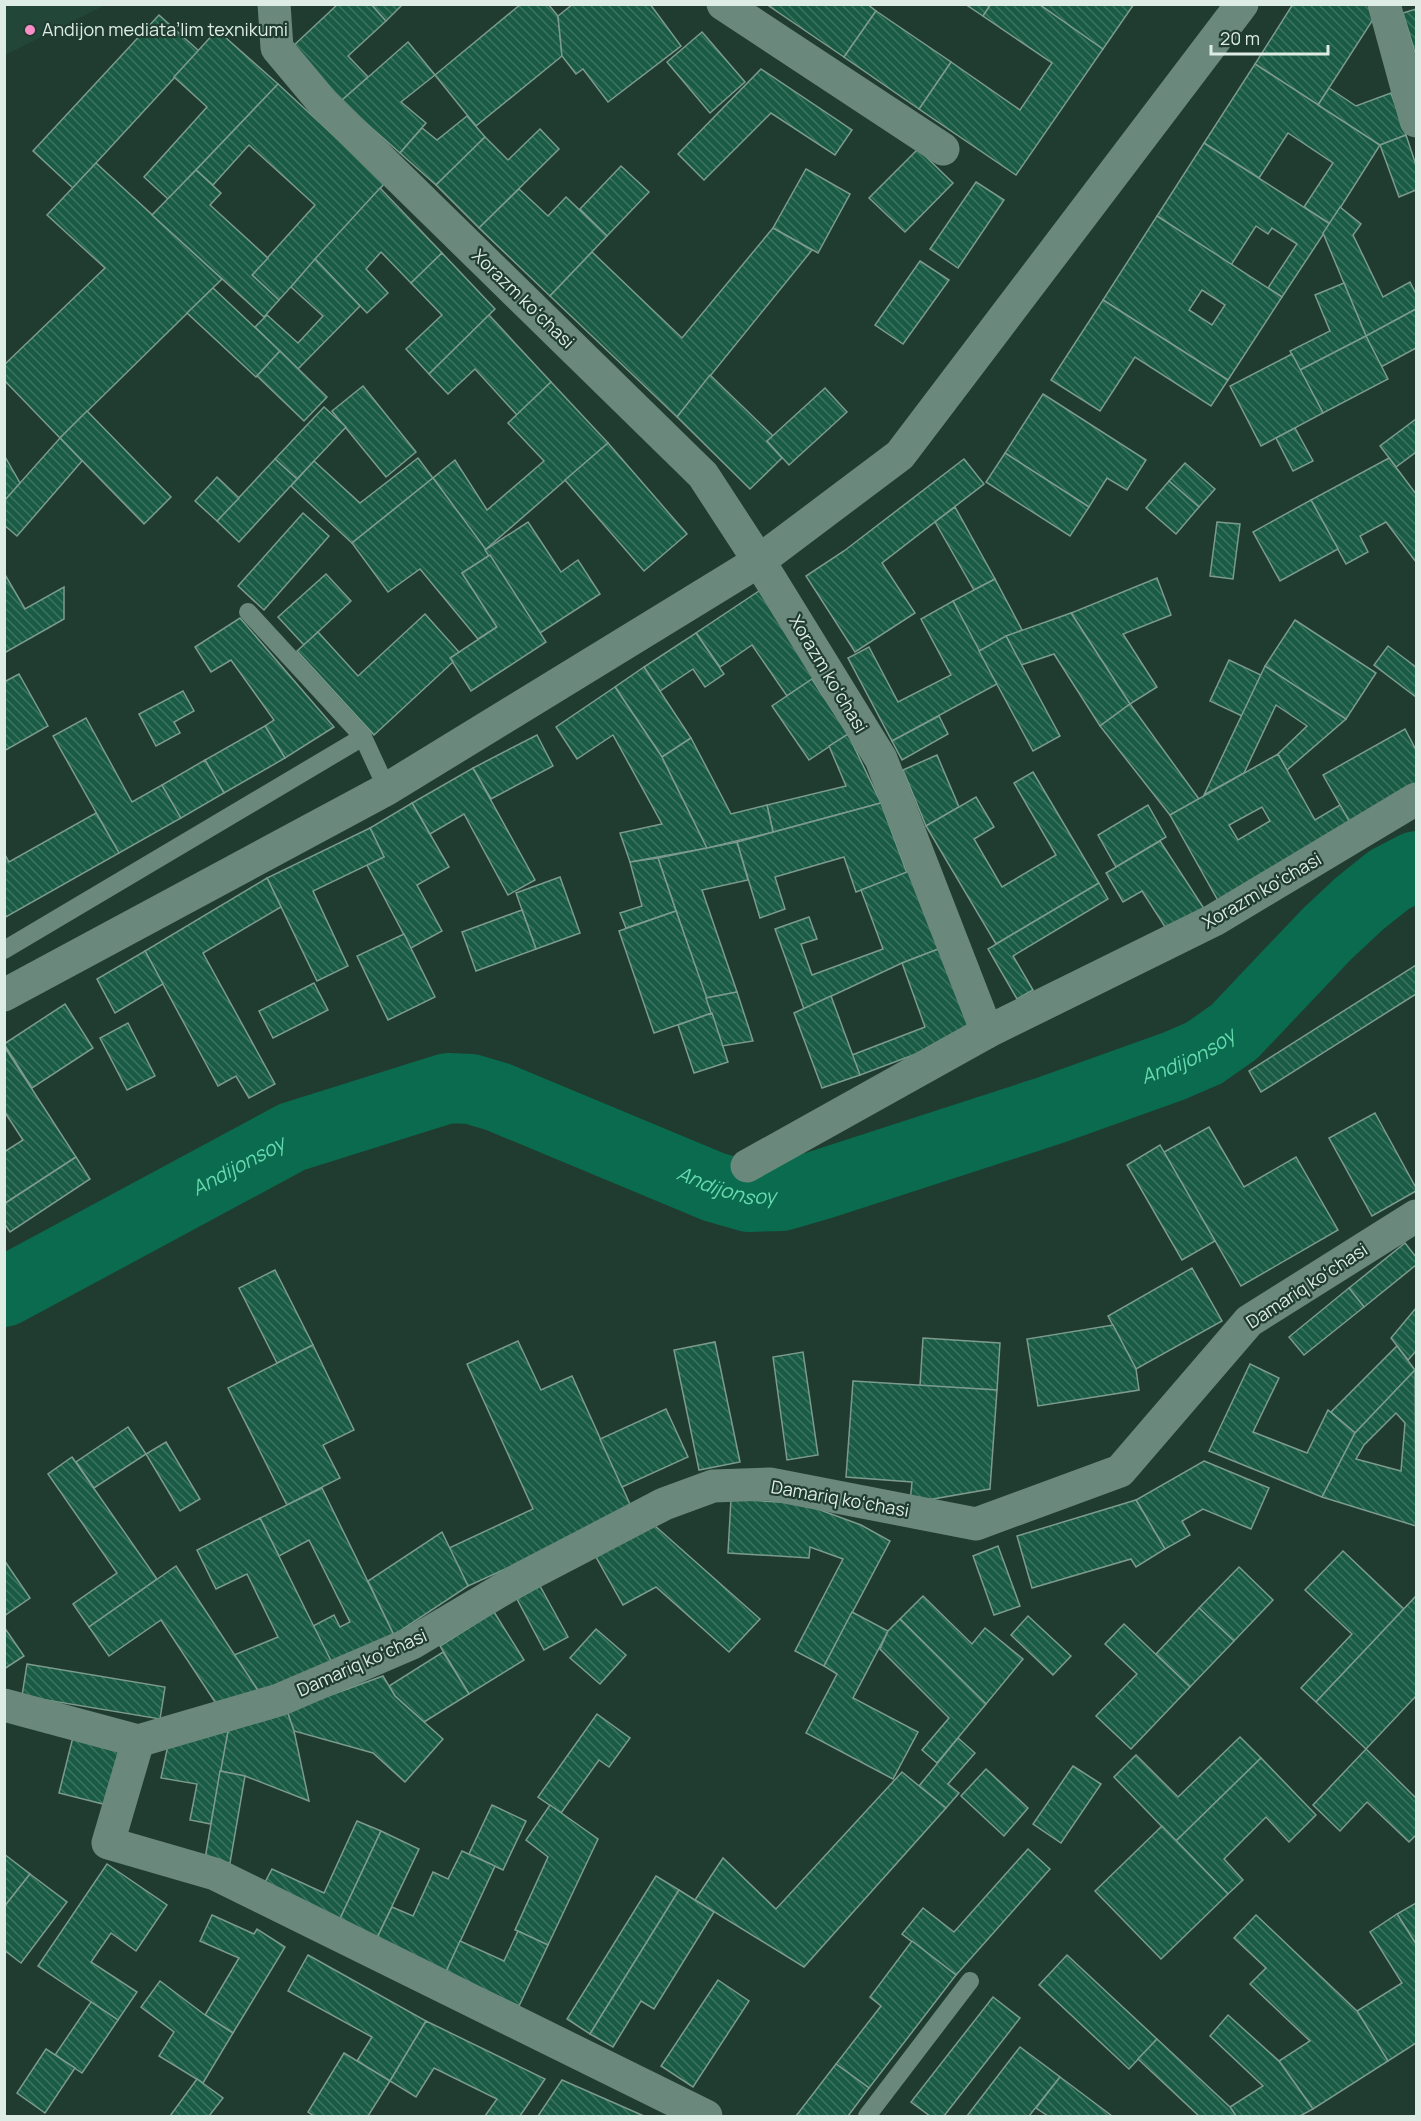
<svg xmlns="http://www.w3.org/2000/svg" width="1421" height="2121" font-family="Manrope,sans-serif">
	<defs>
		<pattern id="building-back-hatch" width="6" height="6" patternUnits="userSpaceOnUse" patternTransform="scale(1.5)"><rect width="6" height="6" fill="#1a5b45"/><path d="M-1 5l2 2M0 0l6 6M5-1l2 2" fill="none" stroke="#3b7360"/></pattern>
	</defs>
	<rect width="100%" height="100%" fill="#203c30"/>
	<polygon fill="#224739" points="5,4 105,4 105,5 5,55"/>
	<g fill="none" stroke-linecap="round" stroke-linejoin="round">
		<path stroke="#0a6b4e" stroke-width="70" id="s1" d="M 4,1292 L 292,1137 L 448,1088 L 471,1089 L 498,1097 L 714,1187 L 749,1197 L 782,1196 L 820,1185 L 1051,1110 L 1174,1066 L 1204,1053 L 1234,1032 L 1327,934 L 1359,904 L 1389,880 L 1416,866"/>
	</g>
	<g fill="url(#building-back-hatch)" stroke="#7c9b8e" stroke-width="1.5" fill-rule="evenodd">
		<polygon points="338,4 371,4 386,21 348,56 368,77 341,101 291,48"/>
		<polygon points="371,4 403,4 386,21"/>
		<polygon points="521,4 548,4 558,16 562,56 476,126 435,75"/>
		<polygon points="573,4 650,4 681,46 608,102 583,69 576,74 562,56 558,16"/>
		<polygon points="770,4 867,4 876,11 844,57 769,6"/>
		<polygon points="965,4 991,4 983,16"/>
		<polygon points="991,4 1039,4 1103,49 1016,175 919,109 951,62 1020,110 1052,63 983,16"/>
		<polygon points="1039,4 1134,4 1103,49"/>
		<polygon points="1293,4 1370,4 1374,18 1318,105 1255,64"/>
		<polygon points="1416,9 1416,56 1403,13"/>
		<polygon points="876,11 951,62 919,109 844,57"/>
		<polygon points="159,15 199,51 73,188 33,151"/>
		<polygon points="217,30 278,84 168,199 144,177 207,107 174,77"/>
		<polygon points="702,32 745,82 710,113 667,62"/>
		<polygon points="408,42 435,75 401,102 426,123 400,153 341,101"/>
		<polygon points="1255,64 1380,145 1330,224 1304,207 1333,163 1288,133 1259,178 1204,143"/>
		<polygon points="761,69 852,130 835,155 771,113 704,180 678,154"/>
		<polygon points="278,84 385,183 279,300 252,275 315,205 249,145 213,185 196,170"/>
		<polygon points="1329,88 1356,106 1391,93 1406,135 1380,145 1318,105"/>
		<polygon points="467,116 485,137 436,185 400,153 422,128 437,140"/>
		<polygon points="540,129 559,149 479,228 436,185 485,137 508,160"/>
		<polygon points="1406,135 1416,165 1416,190 1399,197 1380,145"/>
		<polygon points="1204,143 1330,224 1282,297 1268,288 1297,244 1272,228 1268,234 1256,226 1231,265 1157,216"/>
		<polygon points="918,149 953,183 905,232 869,198"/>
		<polygon points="96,163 222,279 60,438 4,380 4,365 105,268 47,215"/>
		<polygon points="621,166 649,192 607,236 580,209"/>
		<polygon points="806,169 850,194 818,253 773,228"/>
		<polygon points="196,170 221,193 210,205 268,258 252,275 279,300 264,317 152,215"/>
		<polygon points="976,182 1004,200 958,268 930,249"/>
		<polygon points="380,188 442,253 411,283 381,252 366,269 388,293 367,313 315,259"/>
		<polygon points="519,189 548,216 566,197 607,236 550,296 479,228"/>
		<polygon points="1340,207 1361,224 1353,235 1383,297 1410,282 1416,294 1416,309 1366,336 1323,233"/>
		<path d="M 1157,216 L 1282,297 L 1228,380 L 1103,300 ZM 1202,290 L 1225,305 L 1212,325 L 1189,310 Z"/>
		<polygon points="773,228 812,250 677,417 550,296 592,252 682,338"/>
		<polygon points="442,253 495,309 429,374 406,349 442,315 411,283"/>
		<polygon points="315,259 360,306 298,369 255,327 267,315 298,343 323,316 291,287"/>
		<polygon points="920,261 949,280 903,344 875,325"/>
		<polygon points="1344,283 1366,336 1300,370 1290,351 1330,331 1315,295"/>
		<polygon points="213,288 280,351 256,377 187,313"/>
		<polygon points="1103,300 1228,380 1211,406 1135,357 1100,411 1051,380"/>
		<polygon points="1416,309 1416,348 1381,367 1366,336"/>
		<polygon points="489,315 551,382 517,415 475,369 448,394 429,374"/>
		<polygon points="1366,336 1388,379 1323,413 1300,370"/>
		<polygon points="280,351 327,397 304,421 257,376"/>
		<polygon points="1292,354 1323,413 1261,446 1230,386"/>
		<polygon points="710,375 773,436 767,441 782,458 750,489 677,417"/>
		<polygon points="551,382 608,443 485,550 433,478 455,460 487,510 544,461 508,423"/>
		<polygon points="363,386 416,452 386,477 332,411"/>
		<polygon points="825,388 847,412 789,465 767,441"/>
		<polygon points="1043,394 1146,460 1127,490 1107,478 1089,507 1005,453"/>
		<polygon points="324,407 346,427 297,479 275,459"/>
		<polygon points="87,411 171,497 144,524 60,438"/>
		<polygon points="1416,419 1416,452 1396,467 1380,446"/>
		<polygon points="1295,428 1313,461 1293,471 1276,438"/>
		<polygon points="60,438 82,461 17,536 4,525 4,501"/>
		<polygon points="608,443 687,534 644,571 565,480"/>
		<polygon points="1005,453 1089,507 1070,536 986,482"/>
		<polygon points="4,455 20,483 4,501"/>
		<polygon points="418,458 433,478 352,543 291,486 314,461 360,503"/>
		<polygon points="1389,458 1416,494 1416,562 1386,522 1360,536 1368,552 1346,564 1311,500"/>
		<polygon points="275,459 297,479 239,542 217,521"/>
		<polygon points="964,459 984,484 882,563 915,613 855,652 806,576 844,551"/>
		<polygon points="1185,463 1215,489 1199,507 1169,481"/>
		<polygon points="217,477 239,498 217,521 195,501"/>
		<polygon points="433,478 490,555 462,573 497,627 478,639 420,569 388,592 352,543"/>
		<polygon points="1169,481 1199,507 1176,534 1146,508"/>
		<polygon points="1311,500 1338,549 1280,581 1253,532"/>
		<polygon points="955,507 995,579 974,590 935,522"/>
		<polygon points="303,513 329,536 264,610 238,586"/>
		<polygon points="528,522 561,572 578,560 600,594 540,633 485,550"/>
		<polygon points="1217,522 1240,524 1233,579 1210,576"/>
		<polygon points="490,555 546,642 471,691 450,658 497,627 462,573"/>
		<polygon points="4,573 25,609 64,587 64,619 6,652 4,649"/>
		<polygon points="326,574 351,601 304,645 278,617"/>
		<polygon points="1157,578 1171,615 1123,634 1157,687 1130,704 1071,613"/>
		<polygon points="995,579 1022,630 979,651 953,601"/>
		<polygon points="762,589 819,675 787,696 752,645 720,667 696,633"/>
		<polygon points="953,601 997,684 892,741 848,658 869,647 898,702 951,675 921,619"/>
		<polygon points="1071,613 1130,704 1100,726 1054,654 1021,665 1006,636"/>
		<polygon points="425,614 459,652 450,658 453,662 374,735 297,651 318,632 358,676"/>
		<polygon points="240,618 334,727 285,758 265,726 274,720 231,660 211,672 195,647"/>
		<polygon points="1295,620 1376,673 1346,719 1265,666"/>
		<polygon points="696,633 724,674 705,687 693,669 660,691 644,667"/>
		<polygon points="1006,636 1060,736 1033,751 979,651"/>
		<polygon points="1388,646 1416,667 1416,697 1374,665"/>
		<polygon points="1229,660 1261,675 1242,716 1210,701"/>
		<polygon points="1265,666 1346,719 1287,770 1278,754 1307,726 1276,705 1244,773 1204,795"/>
		<polygon points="644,667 691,738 662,757 615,687"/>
		<polygon points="19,674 48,726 4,751 4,682"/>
		<polygon points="812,679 848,734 809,760 772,706"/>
		<polygon points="615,687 662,757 707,848 630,862 620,833 662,824 613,735 577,759 556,727"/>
		<polygon points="183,691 194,711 174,722 180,733 156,746 139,714"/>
		<polygon points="1130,704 1199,799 1170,815 1100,726"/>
		<polygon points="939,716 948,734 902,760 892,741"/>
		<polygon points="86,718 132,802 162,785 181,818 119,853 53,736"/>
		<polygon points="265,726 285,758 224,793 205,760"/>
		<polygon points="1405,729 1416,750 1416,789 1352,826 1323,775"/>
		<polygon points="848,734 881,803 773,832 767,805 846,786 829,746"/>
		<polygon points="537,735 553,766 491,799 473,768"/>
		<polygon points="691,738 731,814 767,805 773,832 707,848 662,757"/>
		<path d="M 1278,754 L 1315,820 L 1340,805 L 1354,830 L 1221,906 L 1170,815 ZM 1262,807 L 1270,821 L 1238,840 L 1229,825 Z"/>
		<polygon points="937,755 959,807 926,826 903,770"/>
		<polygon points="205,760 224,793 181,818 162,785"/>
		<polygon points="473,768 535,880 508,895 464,814 430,834 412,803"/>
		<polygon points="1033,772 1099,883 996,944 926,826 976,797 994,827 974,839 1002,887 1056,855 1014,783"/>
		<polygon points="412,803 449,867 417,885 442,931 411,948 367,865 384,857 370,828"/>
		<polygon points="881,803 907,873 856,892 844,857 775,877 785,909 760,918 737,842"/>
		<polygon points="1148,805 1166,837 1116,867 1098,835"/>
		<polygon points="96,813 119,853 4,918 4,853 9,862"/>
		<polygon points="370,828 384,857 313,891 348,966 317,981 267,878"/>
		<polygon points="1160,841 1205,910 1169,933 1142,891 1123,902 1106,873"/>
		<polygon points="737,842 748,880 702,890 737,992 706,998 658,858"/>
		<polygon points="658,858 676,911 626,928 620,913 642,906 630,862"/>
		<polygon points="912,870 941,948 902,963 804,1009 775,929 809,917 817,939 801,944 812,975 883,949 861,890"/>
		<polygon points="560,877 580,933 536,949 516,893"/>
		<polygon points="267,878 281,907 203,953 275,1084 249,1098 236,1076 218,1086 145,951"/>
		<polygon points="1099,883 1108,899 1013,956 1033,990 1017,999 988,949"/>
		<polygon points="522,910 536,949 476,971 462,932"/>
		<polygon points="676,911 712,1013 654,1033 619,931"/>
		<polygon points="404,934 435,997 388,1020 357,956"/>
		<polygon points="941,948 972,1033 860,1075 852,1055 925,1027 902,963"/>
		<polygon points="145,951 163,984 115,1013 97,979"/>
		<polygon points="1416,965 1416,994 1261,1092 1249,1071"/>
		<polygon points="314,983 328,1010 273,1038 259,1011"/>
		<polygon points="737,992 753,1041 722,1046 706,998"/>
		<polygon points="831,996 860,1075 822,1088 794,1013"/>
		<polygon points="65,1004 93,1048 32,1088 4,1044"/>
		<polygon points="712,1013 728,1062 694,1073 678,1025"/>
		<polygon points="128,1023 155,1076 127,1090 100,1038"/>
		<polygon points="4,1046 76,1157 4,1204 4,1152 23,1140 4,1111"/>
		<polygon points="1375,1113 1416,1188 1416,1191 1372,1216 1329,1138"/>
		<polygon points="1209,1127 1244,1187 1296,1157 1338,1230 1241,1286 1164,1152"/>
		<polygon points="1160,1145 1215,1241 1182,1260 1127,1165"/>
		<polygon points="76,1157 90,1179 10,1232 4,1223 4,1204"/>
		<polygon points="1405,1243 1416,1257 1416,1265 1364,1307 1349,1288"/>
		<polygon points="1192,1268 1222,1321 1136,1369 1108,1316"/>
		<polygon points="275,1270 313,1345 277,1363 239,1288"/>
		<polygon points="1349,1288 1364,1307 1304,1355 1289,1337"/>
		<polygon points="1416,1308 1416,1351 1408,1360 1391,1338"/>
		<polygon points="1113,1325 1136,1369 1139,1390 1038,1406 1027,1339"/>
		<polygon points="923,1338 1000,1343 997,1390 920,1386"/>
		<polygon points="518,1341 541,1390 572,1376 633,1511 468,1586 449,1548 533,1509 467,1364"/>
		<polygon points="715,1342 740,1462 699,1470 674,1350"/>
		<polygon points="313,1345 354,1430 323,1445 340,1478 287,1505 228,1388"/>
		<polygon points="1397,1346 1415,1370 1355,1433 1331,1412"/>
		<polygon points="803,1352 818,1455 787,1460 773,1357"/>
		<polygon points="1250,1364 1279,1378 1253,1432 1307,1453 1328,1410 1355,1433 1322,1497 1209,1451"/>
		<path d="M 1415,1370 L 1416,1526 L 1322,1497 L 1355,1433 ZM 1396,1413 L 1405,1423 L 1401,1471 L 1356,1459 L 1364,1445 Z"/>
		<polygon points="853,1381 997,1390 990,1489 910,1503 912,1482 846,1477"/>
		<polygon points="666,1409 688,1457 622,1487 600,1439"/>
		<polygon points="128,1427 146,1454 94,1488 76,1462"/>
		<polygon points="166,1442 200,1499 180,1511 146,1454"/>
		<polygon points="72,1457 157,1579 89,1627 73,1604 117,1573 48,1474"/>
		<polygon points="1204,1461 1269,1488 1251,1529 1203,1509 1182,1521 1190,1535 1165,1549 1136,1500"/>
		<polygon points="322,1488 394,1635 333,1665 313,1626 334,1615 340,1627 350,1622 309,1540 279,1556 260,1518"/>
		<polygon points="731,1499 812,1504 812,1507 861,1525 890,1541 824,1666 795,1651 843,1559 810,1547 809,1558 728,1553"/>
		<polygon points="1136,1500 1165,1549 1136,1567 1131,1559 1032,1588 1017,1536"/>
		<polygon points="260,1518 333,1665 261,1695 234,1655 278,1637 247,1574 216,1589 197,1550"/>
		<polygon points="654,1525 760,1619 729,1652 656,1587 623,1605 596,1557"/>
		<polygon points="442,1532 468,1586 394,1635 368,1581"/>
		<polygon points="998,1546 1020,1606 994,1615 973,1556"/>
		<polygon points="1343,1551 1404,1609 1316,1702 1301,1688 1352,1634 1305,1590"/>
		<polygon points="4,1560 30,1598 4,1616"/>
		<polygon points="176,1566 261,1695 221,1711 161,1620 109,1656 89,1627"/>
		<polygon points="1239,1567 1273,1600 1234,1641 1199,1608"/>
		<polygon points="540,1586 568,1637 544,1650 517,1599"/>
		<polygon points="923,1596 972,1644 985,1628 1023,1659 986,1704 900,1619"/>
		<polygon points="1416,1596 1416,1696 1366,1749 1316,1702"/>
		<polygon points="1199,1608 1234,1641 1190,1687 1156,1654"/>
		<polygon points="494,1612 524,1660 469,1694 440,1646"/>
		<polygon points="852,1612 888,1631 853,1698 918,1732 893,1779 806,1733 837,1674 824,1666"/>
		<polygon points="1028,1616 1071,1656 1053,1675 1011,1635"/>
		<polygon points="900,1619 986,1704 937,1763 922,1750 949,1718 880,1649 888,1631"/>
		<polygon points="1124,1624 1190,1687 1131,1749 1096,1716 1137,1674 1105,1644"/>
		<polygon points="4,1627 24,1656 4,1669"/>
		<polygon points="596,1629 626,1655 600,1684 570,1658"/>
		<polygon points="443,1652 469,1694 424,1722 395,1696 389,1686"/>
		<polygon points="27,1664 165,1687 160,1719 22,1696"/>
		<polygon points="383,1676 395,1696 443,1739 405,1782 373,1753 294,1731 287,1711"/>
		<polygon points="287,1711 294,1731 309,1801 245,1776 220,1771 228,1731"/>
		<polygon points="597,1714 630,1738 609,1767 599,1760 561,1813 538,1797"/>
		<polygon points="228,1731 211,1824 190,1820 197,1784 161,1778 168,1745"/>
		<polygon points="73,1737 125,1751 111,1806 59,1793"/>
		<polygon points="1240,1737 1261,1758 1176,1841 1114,1777 1136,1755 1178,1797"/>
		<polygon points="958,1738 975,1753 948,1784 959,1793 946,1808 919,1786"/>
		<polygon points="1366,1749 1416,1798 1416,1835 1409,1842 1367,1802 1340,1831 1313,1805"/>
		<polygon points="1261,1758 1316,1815 1289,1842 1266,1817 1224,1859 1243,1880 1228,1894 1176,1841"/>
		<polygon points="1073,1766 1101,1784 1061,1843 1033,1824"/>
		<polygon points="986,1769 1028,1808 1004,1836 961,1796"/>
		<polygon points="220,1771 245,1776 230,1863 205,1859"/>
		<polygon points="902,1772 946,1808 804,1967 695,1900 723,1858 776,1909"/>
		<polygon points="492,1805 526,1821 503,1870 469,1854"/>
		<polygon points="550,1805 598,1839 548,1945 515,1930 548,1857 526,1840"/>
		<polygon points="357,1821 381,1831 338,1923 262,1888 272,1869 324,1893"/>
		<polygon points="1162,1826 1228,1894 1161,1959 1095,1891"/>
		<polygon points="381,1831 419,1849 376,1940 338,1923"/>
		<polygon points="1028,1849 1050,1869 956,1975 902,1934 923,1908 954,1932"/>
		<polygon points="462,1851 495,1866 446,1972 376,1940 392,1907 413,1916 433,1872 448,1879"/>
		<polygon points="4,1854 30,1874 4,1907"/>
		<polygon points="107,1864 167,1905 136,1951 111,1933 91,1962 137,1992 118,2020 38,1966"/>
		<polygon points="30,1874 67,1902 21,1963 4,1950 4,1907"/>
		<polygon points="656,1876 679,1890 590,2034 567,2019"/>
		<polygon points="679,1890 714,1912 654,2009 641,2001 613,2047 590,2034"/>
		<polygon points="1416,1903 1416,1944 1397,1914"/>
		<polygon points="1397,1914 1416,1944 1416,2043 1388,2061 1357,2011 1402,1983 1370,1932"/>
		<polygon points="212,1915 254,1934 257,1929 285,1947 233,2033 205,2015 239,1958 200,1941"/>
		<polygon points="1256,1915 1357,2011 1388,2061 1313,2109 1279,2061 1310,2041 1250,1984 1266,1968 1234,1938"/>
		<polygon points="518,1931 548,1945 519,2006 446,1972 460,1941 504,1961"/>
		<polygon points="912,1941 956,1975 869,2088 836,2064 881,2006 870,1997"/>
		<polygon points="308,1955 426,2021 390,2081 357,2061 372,2037 288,1991"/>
		<polygon points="1067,1955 1157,2039 1129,2069 1039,1985"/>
		<polygon points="718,1980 749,2001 693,2087 661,2066"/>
		<polygon points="160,1981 205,2015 233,2033 203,2083 159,2056 174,2032 141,2007"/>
		<polygon points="993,1997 1020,2018 944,2116 930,2116 911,2102"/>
		<polygon points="91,2002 118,2020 82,2073 55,2055"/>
		<polygon points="1228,2015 1279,2061 1313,2109 1300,2116 1236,2116 1230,2107 1263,2086 1210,2036"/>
		<polygon points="426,2021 545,2079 520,2116 485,2116 497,2099 434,2068 416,2097 390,2081"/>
		<polygon points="1157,2039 1230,2107 1236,2116 1199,2116 1138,2059"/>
		<polygon points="1020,2047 1060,2077 1029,2116 967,2116"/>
		<polygon points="46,2049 75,2068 45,2113 17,2093"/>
		<polygon points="344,2053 390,2081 368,2116 314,2116 308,2112"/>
		<polygon points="836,2064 869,2088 848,2116 796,2116"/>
		<polygon points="1060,2077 1112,2116 1048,2116 1036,2108"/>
		<polygon points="197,2079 223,2098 209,2116 170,2116"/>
		<polygon points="562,2080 644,2116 538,2116"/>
	</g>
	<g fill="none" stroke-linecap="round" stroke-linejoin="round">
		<g stroke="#6a887b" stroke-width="18">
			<polyline points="248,612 363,737 387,789"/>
			<polyline points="4,950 363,737"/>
			<polyline points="867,2116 970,1981"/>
		</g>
		<g stroke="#6a887b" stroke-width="33">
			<polyline points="274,4 277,48 324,104 703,475 759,561 881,759 987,1032 1214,920 1416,799"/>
			<polyline points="723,4 943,149"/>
			<polyline points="1384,4 1416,121"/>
			<polyline points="4,995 387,789 759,561 900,455 1242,4"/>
			<polyline points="747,1166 987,1032"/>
			<polyline points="4,1705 138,1741 279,1700 412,1643 520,1579 664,1504 713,1486 770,1484 976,1524 1120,1471 1249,1321 1416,1216"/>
			<polyline points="138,1741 108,1843 215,1874 706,2116"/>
		</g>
	</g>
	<circle fill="#fb8fc5" stroke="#203c30" stroke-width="2" cx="30" cy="30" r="6"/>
	<g text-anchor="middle" stroke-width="4.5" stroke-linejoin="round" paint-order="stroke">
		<g font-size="18" fill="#ddede5" stroke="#203c30" text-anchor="start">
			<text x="42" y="36">Andijon mediataʼlim texnikumi</text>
		</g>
		<g font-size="18" fill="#ddede5" stroke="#203c30">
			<text transform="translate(523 299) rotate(44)" y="6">Xorazm koʻchasi</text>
			<text transform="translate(828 674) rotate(59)" y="6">Xorazm koʻchasi</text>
			<text transform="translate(1262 891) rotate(-30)" y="6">Xorazm koʻchasi</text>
			<text transform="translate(1307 1286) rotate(-33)" y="6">Damariq koʻchasi</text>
			<text transform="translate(840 1499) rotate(10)" y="6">Damariq koʻchasi</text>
			<text transform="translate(362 1663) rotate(-24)" y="6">Damariq koʻchasi</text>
		</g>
		<g font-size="20" font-style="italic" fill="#66daae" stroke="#203c30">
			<text dy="7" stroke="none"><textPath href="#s1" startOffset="1275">Andijonsoy</textPath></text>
			<text dy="7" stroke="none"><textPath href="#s1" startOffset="266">Andijonsoy</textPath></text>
			<text dy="7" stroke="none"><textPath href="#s1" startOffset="788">Andijonsoy</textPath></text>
		</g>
	</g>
	<rect width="1421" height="2121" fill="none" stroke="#ddede5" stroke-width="12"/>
	<path d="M1211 45v9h117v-9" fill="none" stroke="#ddede5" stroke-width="3"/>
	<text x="1220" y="45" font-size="18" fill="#ddede5" stroke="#203c30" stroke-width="4.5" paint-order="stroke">20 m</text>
</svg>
